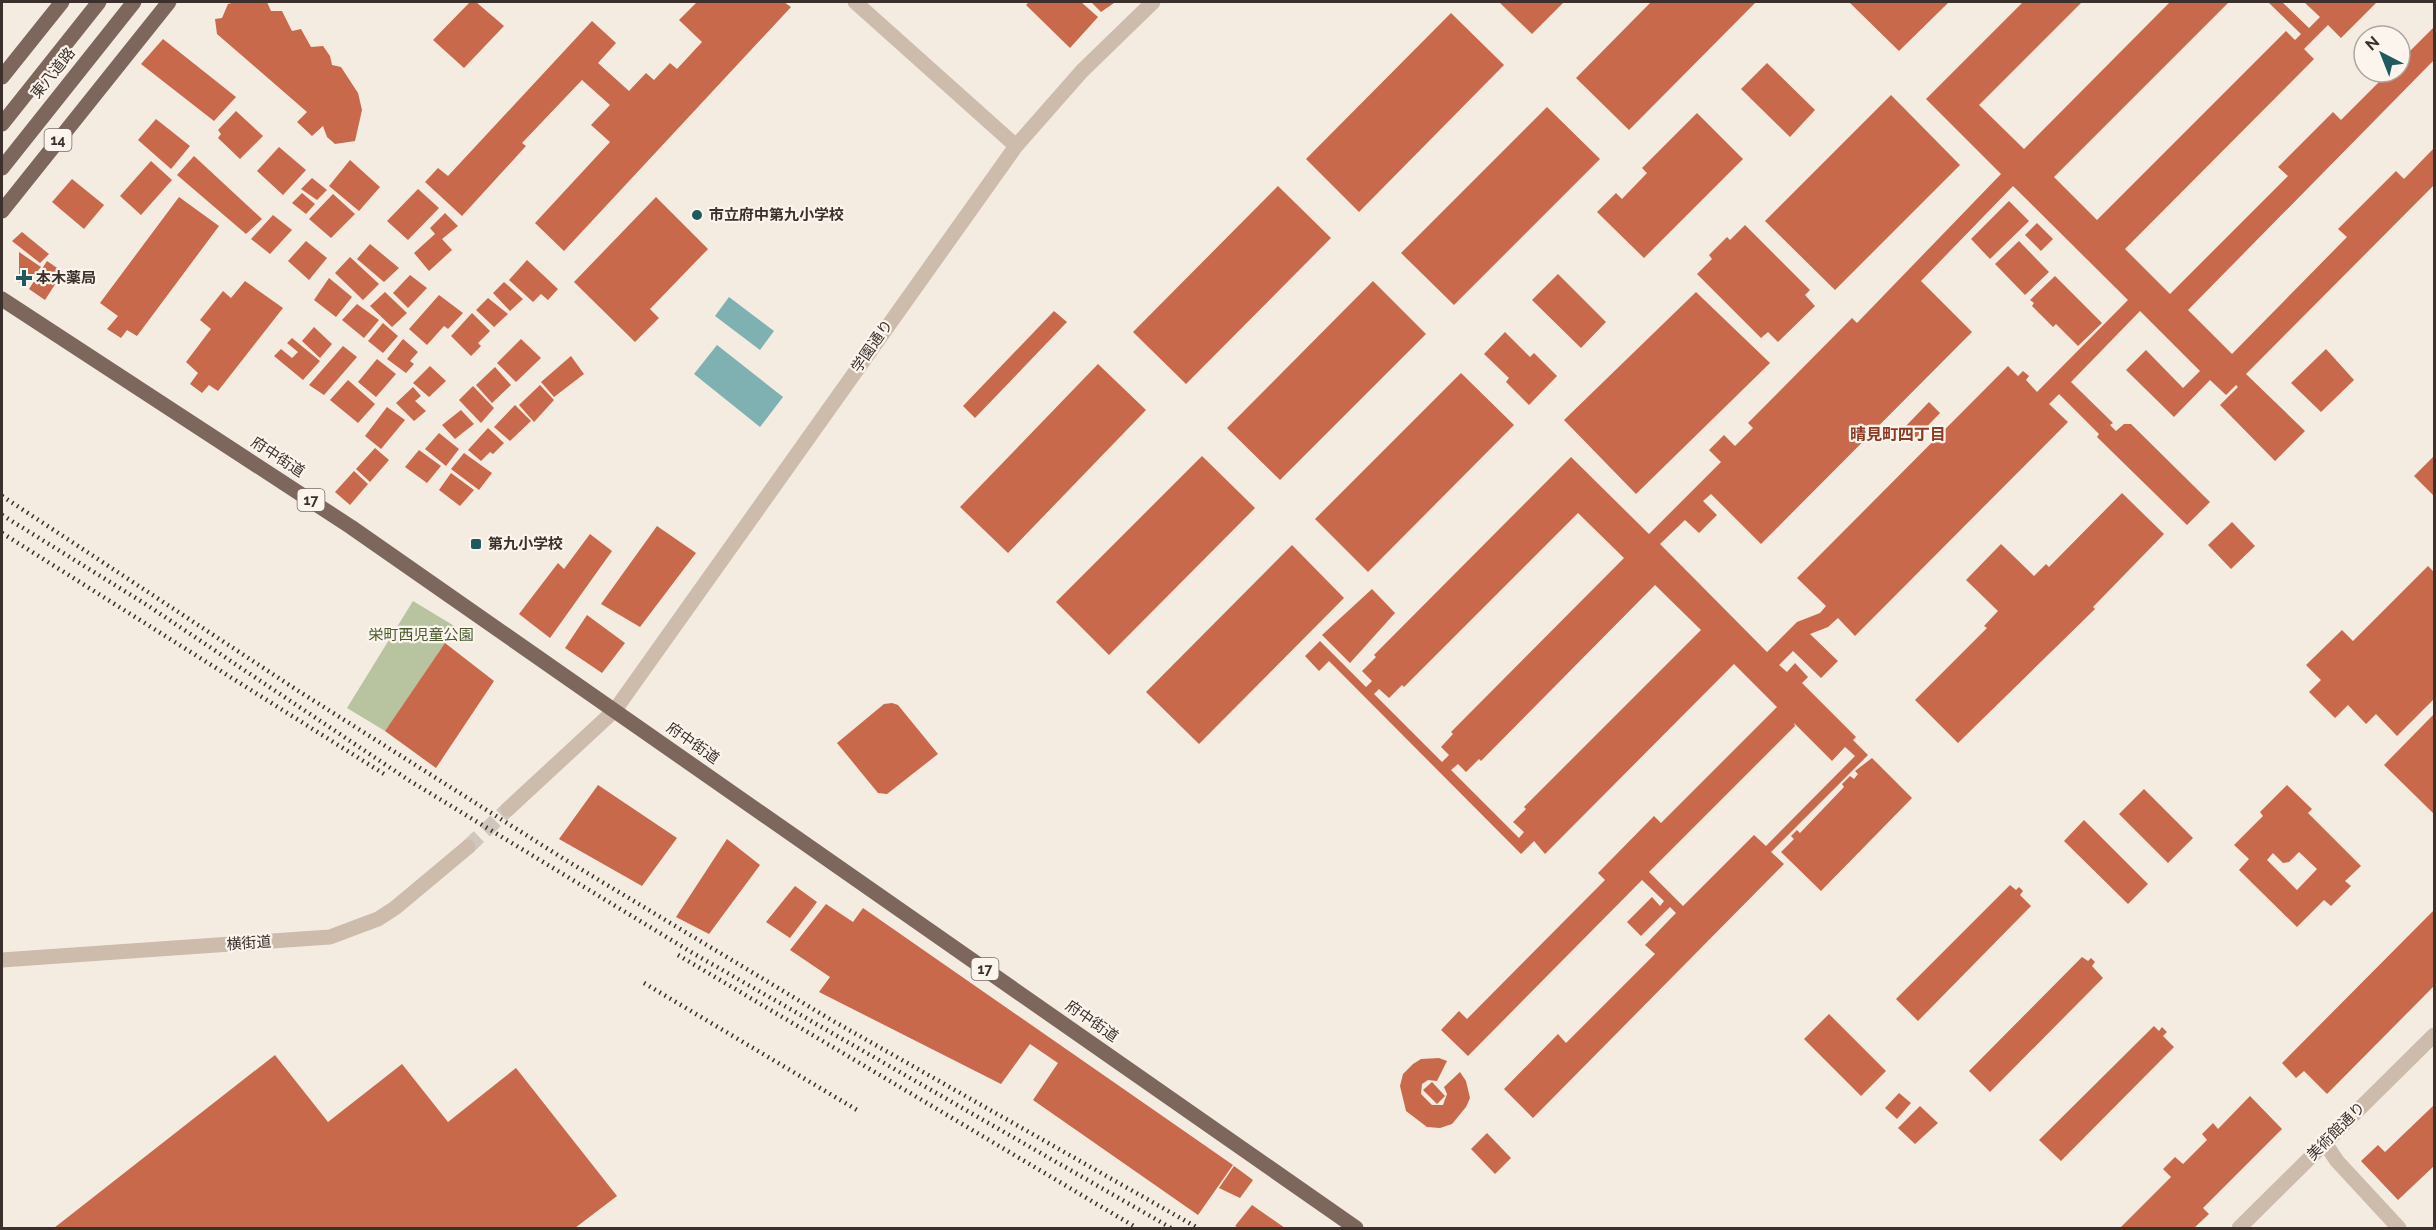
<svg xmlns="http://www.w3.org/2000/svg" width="2436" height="1230" font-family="Raleway,'Noto Sans JP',sans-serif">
	<rect width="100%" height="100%" fill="#f4ebe1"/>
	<polygon fill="#b8c4a0" points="413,601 456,627 385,731 347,708"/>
	<g fill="#7fb0b2">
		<polygon points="729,297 774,331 760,350 715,316"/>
		<polygon points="717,345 783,397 760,427 694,374"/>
	</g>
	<g fill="#c8694b" fill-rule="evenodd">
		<polygon points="235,2 267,2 271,11 282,11 292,31 301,29 311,47 323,46 330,56 332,65 341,67 358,93 362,110 355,141 335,144 327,137 323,126 312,136 297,122 307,112 217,34 215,19 222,18 228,4"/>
		<polygon points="470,2 476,2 504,26 464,68 433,40"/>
		<polygon points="697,2 784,2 791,7 564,251 535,223 610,142 591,125 610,105 582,80 522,143 526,146 462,216 425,182 438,168 448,176 592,21 616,43 598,63 629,91 646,73 654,80 670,63 677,69 702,42 679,20"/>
		<polygon points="1029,2 1081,2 1098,17 1070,48 1026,5"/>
		<polygon points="1091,2 1112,2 1114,3 1101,12"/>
		<polygon points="1499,2 1564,2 1532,34"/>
		<polygon points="1651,2 1756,2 1629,130 1576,78"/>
		<polygon points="1849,2 1949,2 1899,51"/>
		<path d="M 2023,2 L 2082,2 L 1979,105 L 2024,149 L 2170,2 L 2229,2 L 2054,177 L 2097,220 L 2286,31 L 2295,40 L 2301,34 L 2268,2 L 2282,2 L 2309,28 L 2320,17 L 2304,2 L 2377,2 L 2341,38 L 2328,25 L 2304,49 L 2314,59 L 2125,249 L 2170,294 L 2288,176 L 2278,167 L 2333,112 L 2341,120 L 2389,72 L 2400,72 L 2400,61 L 2434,27 L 2434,60 L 2188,310 L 2232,354 L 2347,237 L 2338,229 L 2396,171 L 2404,179 L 2434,148 L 2434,185 L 2246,374 L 2305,431 L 2275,461 L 2220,405 L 2238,387 L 2236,385 L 2226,395 L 2210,380 L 2174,417 L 2126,370 L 2146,350 L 2183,388 L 2200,371 L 2140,311 L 2071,382 L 2113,423 L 2110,425 L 2116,431 L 2124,424 L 2131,424 L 2210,502 L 2187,525 L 2097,437 L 2099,434 L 2059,394 L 2049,404 L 2068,422 L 1855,636 L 1838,618 L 1828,627 L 1810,634 L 1838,661 L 1821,678 L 1793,651 L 1779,665 L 1787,672 L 1795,663 L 1808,677 L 1802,683 L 1856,737 L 1853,740 L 1868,755 L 1771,852 L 1784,864 L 1533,1118 L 1504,1089 L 1558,1034 L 1566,1043 L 1655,954 L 1645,945 L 1676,913 L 1670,907 L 1641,936 L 1627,922 L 1652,897 L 1660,906 L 1664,901 L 1642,880 L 1468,1056 L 1441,1030 L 1459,1011 L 1467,1019 L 1605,880 L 1598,873 L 1654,816 L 1661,823 L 1777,707 L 1734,664 L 1545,854 L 1534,841 L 1521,854 L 1329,661 L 1319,671 L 1305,656 L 1320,641 L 1366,687 L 1372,681 L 1362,671 L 1376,657 L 1374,655 L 1571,457 L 1649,534 L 1721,462 L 1709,450 L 1724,435 L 1735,446 L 1753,428 L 1748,423 L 1852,318 L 1857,323 L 2001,174 L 1926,99 ZM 2013,186 L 2128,300 L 2037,392 L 2026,380 L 2029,376 L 2023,371 L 2018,376 L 2008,366 L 1797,578 L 1826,606 L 1820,613 L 1797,622 L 1767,652 L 1660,544 L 1685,520 L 1699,533 L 1717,515 L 1703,501 L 1711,494 L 1761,544 L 1972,332 L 1921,281 ZM 1578,513 L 1624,558 L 1451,732 L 1453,734 L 1441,747 L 1449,755 L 1442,762 L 1374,694 L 1379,689 L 1389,698 L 1402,685 L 1404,687 ZM 1655,585 L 1701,630 L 1524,807 L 1526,809 L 1513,822 L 1524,832 L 1519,838 L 1451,770 L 1458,764 L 1466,772 L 1479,759 L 1481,761 ZM 1794,723 L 1832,761 L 1845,747 L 1855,756 L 1766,846 L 1754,835 L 1683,906 L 1649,872 L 1795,726 Z"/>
		<polygon points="1451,13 1504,65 1359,212 1306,159"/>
		<polygon points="163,39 236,97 214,121 141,64"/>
		<polygon points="1767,63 1815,110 1790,137 1741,89"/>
		<polygon points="1891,95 1960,165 1835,290 1765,221"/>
		<polygon points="1547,107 1600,159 1454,305 1401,253"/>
		<polygon points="236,111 263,136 240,159 218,138 221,134 218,130"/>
		<polygon points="1697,113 1743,159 1644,258 1597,212 1616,193 1622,199 1647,173 1642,168"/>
		<polygon points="156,119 190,146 171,169 138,140"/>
		<polygon points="279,147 306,170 283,195 257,171"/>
		<polygon points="194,156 262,219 246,234 177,175"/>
		<polygon points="350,160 380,187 359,211 329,186"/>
		<polygon points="151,161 172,180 141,215 120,196"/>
		<polygon points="312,178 327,190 317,200 301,189"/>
		<polygon points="72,179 104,205 84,229 52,202"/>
		<polygon points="1278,186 1331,238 1186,384 1133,332"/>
		<polygon points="418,189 439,208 408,240 387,221"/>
		<polygon points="302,193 315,204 306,214 292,203"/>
		<polygon points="333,194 355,214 331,238 309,219"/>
		<polygon points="179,197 219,226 137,336 127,330 121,338 107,329 118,316 100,303"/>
		<polygon points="656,197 708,249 650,309 659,318 635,342 574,282"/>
		<polygon points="2009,201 2029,221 1990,259 1971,239"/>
		<polygon points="445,213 458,226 442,239 452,250 429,271 414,253 435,234 430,228"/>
		<polygon points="273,215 292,230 270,254 251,239"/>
		<polygon points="2037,223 2053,239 2041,251 2025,235"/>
		<polygon points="1745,225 1810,290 1805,295 1815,306 1778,342 1768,332 1761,338 1697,274 1712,259 1709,255 1727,237 1730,240"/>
		<polygon points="22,232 49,254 40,263 12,241"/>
		<polygon points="306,241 327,258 309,280 288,261"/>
		<polygon points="2019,241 2049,272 2025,295 1995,264"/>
		<polygon points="370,244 399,268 384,282 357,259"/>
		<polygon points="19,252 41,267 24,287 19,282"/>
		<polygon points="350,257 379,284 363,300 335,273"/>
		<polygon points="527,260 558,289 548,300 541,294 533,302 509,280"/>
		<polygon points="47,261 63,272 45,300 29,289"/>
		<polygon points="1558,274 1606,322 1581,348 1532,300"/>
		<polygon points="410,275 427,288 408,308 393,293"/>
		<polygon points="2055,276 2102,323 2078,346 2056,324 2053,327 2032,306 2034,303 2030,300"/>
		<polygon points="329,278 352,297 336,317 314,300"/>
		<polygon points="245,281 283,308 218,391 209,385 202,393 190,384 198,373 186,362 211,329 200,320 223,291 231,298"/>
		<polygon points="1373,281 1426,334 1280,480 1227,428"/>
		<polygon points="504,282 523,299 510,311 493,293"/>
		<polygon points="385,292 407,313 392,327 370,306"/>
		<polygon points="1696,292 1770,363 1636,494 1564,420"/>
		<polygon points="439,295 463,313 448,329 444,326 427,345 409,329"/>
		<polygon points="488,298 508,314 494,327 476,310"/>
		<polygon points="357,304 379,320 364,338 342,320"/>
		<polygon points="1054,311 1067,322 975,418 963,406"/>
		<polygon points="472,313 490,331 478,343 481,346 471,356 451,336"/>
		<polygon points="383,323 398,336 383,353 368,341"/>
		<polygon points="314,327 332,344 320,358 302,341"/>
		<polygon points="1505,332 1530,357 1534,353 1557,376 1529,405 1506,382 1509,378 1484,354"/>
		<polygon points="292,338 320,361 303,380 274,356 281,349 292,358 298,352 287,343"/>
		<polygon points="403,339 418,352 410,361 414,364 406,373 387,359"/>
		<polygon points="521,339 541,358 516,382 497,363"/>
		<polygon points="343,346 357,357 324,395 309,385"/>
		<polygon points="2326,349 2354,380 2321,412 2291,383"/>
		<polygon points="571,356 584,374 554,397 541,382"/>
		<polygon points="377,359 396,374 376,397 358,382"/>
		<polygon points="1098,364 1146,410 1008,553 960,507"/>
		<polygon points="430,366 446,381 429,397 413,383"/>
		<polygon points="495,367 511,385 492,403 476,385"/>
		<polygon points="1461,373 1514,425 1368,572 1315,519"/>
		<polygon points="348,380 375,404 358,423 330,400"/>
		<polygon points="540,385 554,400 534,422 519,405"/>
		<polygon points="473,386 494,408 481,423 459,400"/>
		<polygon points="413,387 421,396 415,401 426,411 414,421 396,403"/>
		<polygon points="1929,402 1940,413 1916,438 1905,427"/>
		<polygon points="515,405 531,421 510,441 494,427"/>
		<polygon points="387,407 405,420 381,449 365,436"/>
		<polygon points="461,410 474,424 455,439 442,425"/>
		<polygon points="488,428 504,443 493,454 490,452 481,461 468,450"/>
		<polygon points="439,433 459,449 446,466 425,449"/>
		<polygon points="375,448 389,460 370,482 356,469"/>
		<polygon points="419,450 441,466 427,483 405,467"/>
		<polygon points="464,453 492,473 479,490 451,469"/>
		<polygon points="1202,456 1255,508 1109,655 1056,602"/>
		<polygon points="2434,456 2434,496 2414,476"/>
		<polygon points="354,471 368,484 350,505 335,492"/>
		<polygon points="451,473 474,490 460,506 439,490"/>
		<polygon points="2122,493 2164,534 2093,607 2095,609 1958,743 1915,700 1987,628 1984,626 1998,611 1966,580 2001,544 2034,576 2046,564 2049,567"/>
		<polygon points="2232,522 2255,546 2231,569 2208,545"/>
		<polygon points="657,526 696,553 640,627 601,604"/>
		<polygon points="590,534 612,551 550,638 519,614 558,563 564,569"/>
		<polygon points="1292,545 1344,598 1199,744 1146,692"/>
		<polygon points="2428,566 2434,572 2434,699 2397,736 2376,714 2366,724 2348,705 2335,718 2309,692 2321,680 2306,665 2342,630 2353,641"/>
		<polygon points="1372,589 1395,613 1350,663 1322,635"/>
		<polygon points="587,615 625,643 602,673 565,648"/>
		<polygon points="445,643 494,681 436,768 385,731"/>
		<polygon points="892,703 898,705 938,754 887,794 878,793 837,743 884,704"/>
		<polygon points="2434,714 2434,814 2384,765"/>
		<polygon points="1872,758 1912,798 1821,891 1781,852 1794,839 1791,836 1797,830 1800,833 1844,787 1842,784 1850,776 1854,779 1858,774 1855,771"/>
		<polygon points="598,785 677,838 642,886 559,839"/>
		<path d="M 2287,785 L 2312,809 L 2308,813 L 2361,866 L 2345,881 L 2351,886 L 2331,906 L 2324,900 L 2297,927 L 2239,870 L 2249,859 L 2234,845 L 2263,816 L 2260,812 ZM 2299,852 L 2317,869 L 2297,890 L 2267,860 L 2273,853 L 2283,863 L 2289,862 Z"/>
		<polygon points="2144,789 2193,838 2168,863 2119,814"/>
		<polygon points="2084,820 2148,884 2128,904 2064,841"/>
		<polygon points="727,839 760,865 709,934 676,917"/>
		<polygon points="2010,885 2016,890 2019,887 2023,891 2020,895 2031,906 1918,1021 1896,999"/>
		<polygon points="795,886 817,902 790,938 766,922"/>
		<polygon points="826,904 853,922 863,908 1233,1165 1198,1215 1033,1100 1058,1063 1030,1044 1001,1084 819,992 830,977 790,950"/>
		<polygon points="2434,910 2434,986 2327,1094 2304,1071 2296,1078 2282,1063"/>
		<polygon points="2082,957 2088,961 2091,958 2095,962 2092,966 2103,978 1990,1092 1969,1071"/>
		<polygon points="1829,1014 1886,1071 1861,1096 1804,1039"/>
		<polygon points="2154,1026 2159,1031 2162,1027 2167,1032 2163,1036 2174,1047 2061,1161 2039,1140"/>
		<polygon points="275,1055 328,1122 402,1064 448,1122 516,1068 617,1196 575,1228 54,1228"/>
		<polygon points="1439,1058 1447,1061 1437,1081 1428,1080 1422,1084 1421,1094 1432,1105 1443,1105 1447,1094 1444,1087 1460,1072 1466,1081 1470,1098 1466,1107 1452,1124 1440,1128 1427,1127 1406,1111 1400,1086 1403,1074 1413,1064 1421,1059"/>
		<polygon points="1432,1082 1445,1096 1437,1104 1423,1090"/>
		<polygon points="1899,1093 1911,1103 1897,1119 1885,1108"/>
		<polygon points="2250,1096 2282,1129 2203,1208 2209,1214 2194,1228 2120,1228 2171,1177 2163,1169 2175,1157 2183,1164 2207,1140 2202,1134 2213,1123 2218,1129"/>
		<polygon points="2434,1105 2434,1166 2398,1200 2361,1161 2378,1145 2385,1152"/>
		<polygon points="1920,1106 1938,1123 1915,1144 1898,1128"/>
		<polygon points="1487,1133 1511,1158 1495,1174 1471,1149"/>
		<polygon points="1234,1166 1253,1180 1240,1198 1219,1188"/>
		<polygon points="1252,1205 1285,1228 1239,1228 1235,1226"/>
	</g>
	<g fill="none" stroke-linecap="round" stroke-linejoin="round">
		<polyline stroke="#cfc6bd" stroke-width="15" stroke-dasharray="15 8" stroke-linecap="butt" points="468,847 508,809"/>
		<g stroke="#cdbbac" stroke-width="15">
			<polyline points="855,2 1016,146"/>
			<polyline points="2325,1143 2337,1161 2399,1228"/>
		</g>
		<g stroke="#cdbbac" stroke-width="15">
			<polyline points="508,809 615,710 1016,146 1082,71 1153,2"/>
			<polyline points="2,960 330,937 378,919 395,908 468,847"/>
			<polyline points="2239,1228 2434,1035"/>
		</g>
		<g stroke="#7d675c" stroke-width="15">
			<polyline points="2,77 62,2"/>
			<polyline points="2,124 99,2"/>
			<polyline points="2,168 134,2"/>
			<polyline points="2,211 169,2"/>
			<polyline points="2,299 351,527 1356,1228"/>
		</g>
		<g stroke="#3b302b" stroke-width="4.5" stroke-dasharray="1.5 4.5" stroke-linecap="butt">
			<polyline points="2,496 300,692 564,859 828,1018 1198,1228"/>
			<polyline points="2,515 147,605 410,781 691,952 1171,1228"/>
			<polyline points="2,533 384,774"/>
			<polyline points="678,955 1137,1228"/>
			<polyline points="644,983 857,1110"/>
		</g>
	</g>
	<g fill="#1f5a5e" stroke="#fbf5ee" stroke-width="2">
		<circle cx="697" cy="215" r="6"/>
		<path d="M21 269h6v6h6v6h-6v6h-6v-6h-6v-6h6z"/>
		<rect x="470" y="538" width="12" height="12" rx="3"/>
	</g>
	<g text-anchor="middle" stroke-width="4.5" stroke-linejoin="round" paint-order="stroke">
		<g fill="#fbf5ee" stroke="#756b66" stroke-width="1.5">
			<rect x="44.5" y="129" width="27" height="22" rx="4.5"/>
			<rect x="297.5" y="489" width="27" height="22" rx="4.5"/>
			<rect x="971.5" y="958" width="27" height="22" rx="4.5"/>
		</g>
		<g font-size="14" font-weight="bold" fill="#3b302b">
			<text x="58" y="145">14</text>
			<text x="311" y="505">17</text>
			<text x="985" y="974">17</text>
		</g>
		<g font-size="15" fill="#3b302b" stroke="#fbf5ee">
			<text transform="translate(53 73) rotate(-51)" y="5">東八道路</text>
			<text transform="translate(872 346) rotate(-55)" y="5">学園通り</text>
			<text transform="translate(278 457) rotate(33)" y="5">府中街道</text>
			<text transform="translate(693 743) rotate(35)" y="5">府中街道</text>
			<text transform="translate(249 943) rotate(-4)" y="5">横街道</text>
			<text transform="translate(1092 1021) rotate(35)" y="5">府中街道</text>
			<text transform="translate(2336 1131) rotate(-45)" y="5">美術館通り</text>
		</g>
		<g font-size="15" font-weight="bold" fill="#3b302b" stroke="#fbf5ee" text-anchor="start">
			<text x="709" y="220">市立府中第九小学校</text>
			<text x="36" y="283">本木薬局</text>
			<text x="488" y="549">第九小学校</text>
		</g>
		<g font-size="15" fill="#4a5a2e" stroke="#fbf5ee">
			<text x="421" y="640">栄町西児童公園</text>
		</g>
		<g font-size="16" font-weight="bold" fill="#8c3b22" stroke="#fbf5ee">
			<text x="1898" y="440">晴見町四丁目</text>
		</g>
	</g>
	<rect width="2436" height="1230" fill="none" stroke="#3b302b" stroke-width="6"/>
	<g transform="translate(2382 54) rotate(318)"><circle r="28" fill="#fbf5ee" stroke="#aea6a0" stroke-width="1.5"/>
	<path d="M0-4.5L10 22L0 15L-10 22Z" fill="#1f5a5e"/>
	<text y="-9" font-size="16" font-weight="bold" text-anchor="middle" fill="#3b302b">N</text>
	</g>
</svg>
